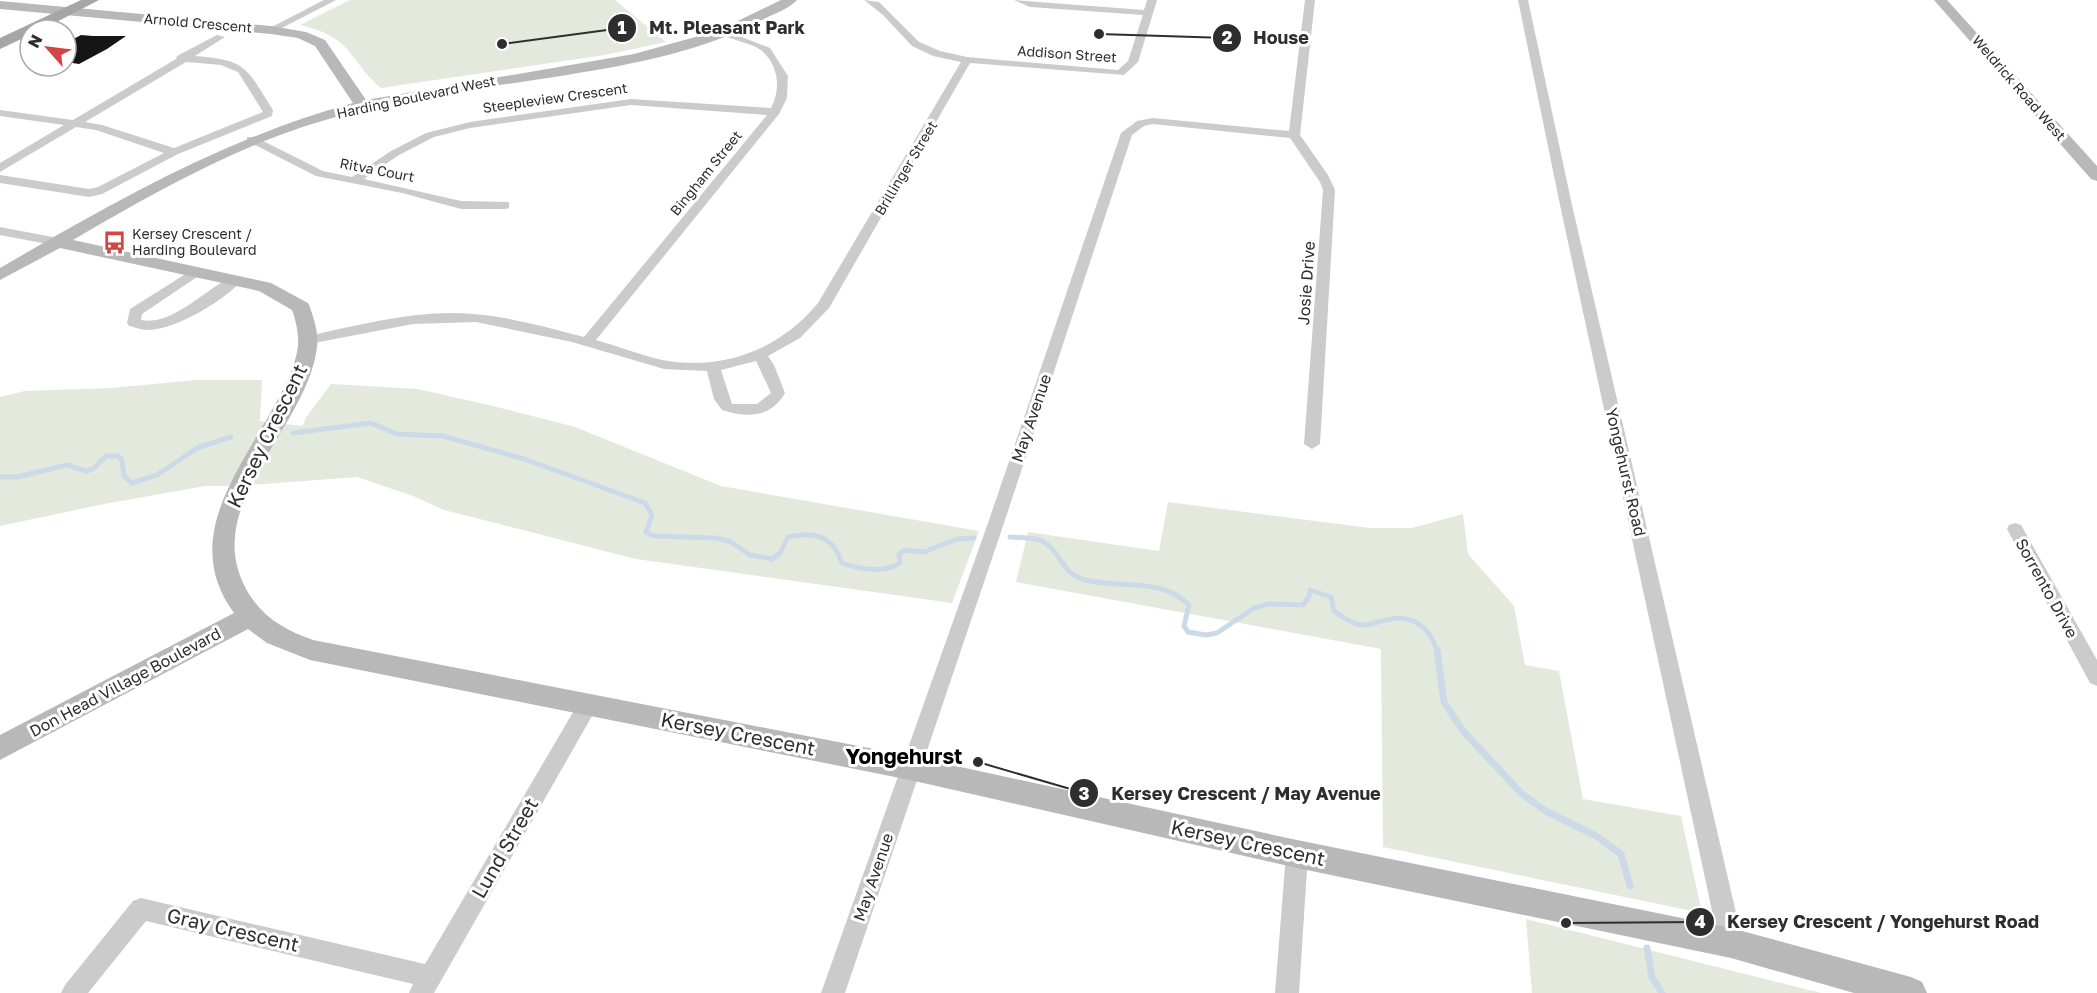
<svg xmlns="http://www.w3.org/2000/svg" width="2097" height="993" font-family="'Golos Text',sans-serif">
	<rect width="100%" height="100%" fill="#fff"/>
	<g fill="#e3eadd">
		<path d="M 350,0 L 615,0 L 666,42 L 605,55 L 381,88 C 346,57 354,38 300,25 Z"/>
		<polygon points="195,380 262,380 260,421 302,426 307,416 331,384 418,389 493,406 575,427 721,486 979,531 952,603 636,559 444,510 413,496 357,477 236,486 205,486 104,504 0,526 0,397 25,391 112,388"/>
		<polygon points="1168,502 1370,528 1412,528 1463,514 1468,554 1514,606 1525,665 1559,671 1583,799 1681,816 1702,913 1383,847 1381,649 1016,582 1028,532 1159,551"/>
		<polygon points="1526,919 1821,993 1532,993"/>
	</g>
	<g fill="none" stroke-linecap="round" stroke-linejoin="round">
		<g stroke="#ccdae7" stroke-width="5">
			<path d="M 293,433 L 371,423 L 397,434 L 443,436 L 524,459 L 645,503 L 652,515 L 646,532 L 654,536 L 716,538 L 731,542 L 750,555 L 772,559 L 780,553 L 788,537 C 814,531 833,536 842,563 C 859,569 884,574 900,563 L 899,555 L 904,550 L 924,552 L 957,539 L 974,538"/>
			<polyline points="0,477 17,477 67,465 86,471 93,469 106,456 118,456 122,460 124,476 132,483 157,475 197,448 231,437"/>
			<path d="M 1010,537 C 1020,538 1033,537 1042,541 C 1060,550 1062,573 1082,579 C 1118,590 1161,576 1189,605 L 1184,626 L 1188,632 L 1206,635 L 1217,633 L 1254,608 L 1268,604 L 1303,605 L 1309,597 L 1310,590 L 1331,597 L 1334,611 C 1342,617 1353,625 1364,625 C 1375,624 1386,619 1397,618 C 1418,617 1432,633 1437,651"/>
		</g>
		<g stroke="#ccdae7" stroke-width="7">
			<polyline points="1437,650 1444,702 1463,731 1522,794 1547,812 1595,835 1621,854 1630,886"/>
			<polyline points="1647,948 1652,977 1662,993"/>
		</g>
	</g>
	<polygon fill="#151515" points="81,35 93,36 126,36 107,49 79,64 66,62 66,43"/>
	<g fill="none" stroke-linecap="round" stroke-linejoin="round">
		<g fill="#cbcbcb" fill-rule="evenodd">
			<polygon points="324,0 336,0 274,32 266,30"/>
			<path d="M 864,0 L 879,2 L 919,42 L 940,51 L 967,57 L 1118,70 L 1128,61 L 1143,15 L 1030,7 L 1014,0 L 1144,10 L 1147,0 L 1157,0 L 1138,62 L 1124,75 L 970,63 L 829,308 L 800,338 L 768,356 L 774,365 L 785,393 C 771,418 747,418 722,410 L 714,399 L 707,371 L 664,369 L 572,342 L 476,322 L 413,324 L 309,344 L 302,340 L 309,336 C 357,325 404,313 453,313 C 496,313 542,326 584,337 L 767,115 L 631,105 L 470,128 L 434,137 L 399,155 L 364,179 L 461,201 L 509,202 L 509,208 L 505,209 L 461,209 L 402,193 L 316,176 L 247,141 L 247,137 L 255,137 L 323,171 L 352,177 L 391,151 L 426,133 L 470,122 L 631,99 L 771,108 C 781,89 779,66 762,51 C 755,44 730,39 721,35 L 719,33 L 724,30 L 770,48 L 788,76 L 787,98 L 779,114 L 596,340 C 618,346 640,355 662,360 C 723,371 779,350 818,303 L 961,62 L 933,56 L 912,46 L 883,15 ZM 756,361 L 771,393 L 757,404 L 732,404 L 721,370 Z"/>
			<polygon points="1305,0 1315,0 1300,135 1328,175 1335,190 1320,444 1312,449 1304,444 1323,190 1320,182 1290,138 1153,124 1144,126 1132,135 1004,523 845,993 821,993 988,523 1121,133 1137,121 1153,118 1289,131"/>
			<polygon points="1518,0 1528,0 1572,205 1743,943 1739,951 1731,954 1723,951 1719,943 1560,205"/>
			<path d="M 217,35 L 225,37 L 195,56 C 248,60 246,68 273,110 L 272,116 L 178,154 L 102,194 L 89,197 L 0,183 L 0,175 L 89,189 L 98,187 L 164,153 L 96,130 L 76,127 L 0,172 L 0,163 L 64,125 L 0,116 L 0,110 L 73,120 L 176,59 L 177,56 ZM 186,62 L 221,65 L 238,72 L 263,112 L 174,148 L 102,125 L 85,122 Z"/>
			<polygon points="0,227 58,238 64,242 58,246 0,235"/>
			<path d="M 195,268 L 200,269 L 202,272 L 200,275 L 142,314 L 141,320 C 177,328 220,272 240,277 L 242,280 C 224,301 175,330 147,330 C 141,330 135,327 129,326 L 127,323 L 130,309 Z"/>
			<polygon points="2015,523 2021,525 2097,660 2097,686 2090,683 2007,529 2009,525"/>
			<polygon points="589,695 596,697 599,703 596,709 434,993 409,993 413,984 146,921 88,993 61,993 65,985 133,901 141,898 425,964 582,697"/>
			<polygon points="1297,844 1305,847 1308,854 1299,993 1275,993 1286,854 1289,847"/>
		</g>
		<g fill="#b8b8b8" fill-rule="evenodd">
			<path d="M 781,0 L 797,0 C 790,8 776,13 766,18 C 705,51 635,64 567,75 C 485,88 402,97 322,121 C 234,147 152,194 73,240 L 271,283 L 308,303 L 310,307 C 314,320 319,334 317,347 C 308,426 203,502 244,585 C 259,615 282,629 313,640 L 910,756 L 1297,840 L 1731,928 L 1911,977 L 1922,982 L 1927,993 L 1854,993 L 1731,958 L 1297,868 L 910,780 L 310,660 L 267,643 L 248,629 L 0,760 L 0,735 L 234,613 C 178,537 244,465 279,397 C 287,382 296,363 298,346 C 299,334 296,321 292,310 L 259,291 L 60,248 L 0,280 L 0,268 C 116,201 223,139 353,103 L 315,46 L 298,38 L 271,34 L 0,9 L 0,1 L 271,26 L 306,32 L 325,40 L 366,100 L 634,54 L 717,31 Z"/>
			<polygon points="1934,0 1947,0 2097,166 2097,181 2091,179"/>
		</g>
		<polygon fill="#a6a6a6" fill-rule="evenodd" points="81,0 99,0 41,30 30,30 30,35 0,49 0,38"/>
	</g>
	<defs>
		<symbol id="bus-bare" viewBox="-9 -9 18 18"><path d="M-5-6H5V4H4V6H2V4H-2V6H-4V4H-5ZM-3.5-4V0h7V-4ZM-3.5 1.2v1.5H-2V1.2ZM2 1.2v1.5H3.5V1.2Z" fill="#d14544" stroke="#fff" stroke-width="2.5" paint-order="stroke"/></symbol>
	</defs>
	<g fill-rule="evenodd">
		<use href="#bus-bare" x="98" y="226" width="33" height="33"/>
	</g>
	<g text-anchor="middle" stroke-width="6" stroke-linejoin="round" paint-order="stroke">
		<g font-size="14" fill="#2e2e2e" stroke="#fff">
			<text transform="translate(198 23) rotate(5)" y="5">Arnold Crescent</text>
			<text transform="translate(1067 54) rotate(4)" y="5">Addison Street</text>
			<text transform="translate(2019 88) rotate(49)" y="5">Weldrick Road West</text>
			<text transform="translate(416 97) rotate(-12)" y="5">Harding Boulevard West</text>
			<text transform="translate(555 98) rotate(-8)" y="5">Steepleview Crescent</text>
			<text transform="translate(906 168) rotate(-59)" y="5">Brillinger Street</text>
			<text transform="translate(377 170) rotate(11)" y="5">Ritva Court</text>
			<text transform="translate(706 173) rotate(-51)" y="5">Bingham Street</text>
		</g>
		<g font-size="14" fill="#2e2e2e" stroke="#fff" text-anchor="start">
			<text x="132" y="239">Kersey Crescent /<tspan x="132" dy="16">Harding Boulevard</tspan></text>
		</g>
		<g font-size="16" fill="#2e2e2e" stroke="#fff">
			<text transform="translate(1306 283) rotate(-86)" y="6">Josie Drive</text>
			<text transform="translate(1031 418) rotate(-71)" y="6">May Avenue</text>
			<text transform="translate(1626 472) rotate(77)" y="6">Yongehurst Road</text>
			<text transform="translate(2047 588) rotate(61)" y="6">Sorrento Drive</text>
			<text transform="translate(125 682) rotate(-28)" y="6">Don Head Village Boulevard</text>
			<text transform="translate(873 877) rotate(-71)" y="6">May Avenue</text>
		</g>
		<g font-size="20" fill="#2e2e2e" stroke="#fff">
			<text transform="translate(267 436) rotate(-64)" y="7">Kersey Crescent</text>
			<text transform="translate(738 734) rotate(11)" y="7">Kersey Crescent</text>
			<text transform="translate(1248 843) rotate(12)" y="7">Kersey Crescent</text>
			<text transform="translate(505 848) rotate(-60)" y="7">Lund Street</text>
			<text transform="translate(233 930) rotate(13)" y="7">Gray Crescent</text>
		</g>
		<g font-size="21" font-weight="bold" fill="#000" stroke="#fff">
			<text x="904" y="764">Yongehurst</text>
		</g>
	</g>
	<path fill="none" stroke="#2e2e2e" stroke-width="2" d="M502 44L622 28M1099 34L1227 38M978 762L1084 793M1566 923L1700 922"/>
	<g fill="#2e2e2e" stroke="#fff" stroke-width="2">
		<circle cx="502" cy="44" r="6"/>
		<circle cx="1099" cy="34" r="6"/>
		<circle cx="978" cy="762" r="6"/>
		<circle cx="1566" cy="923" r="6"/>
		<circle cx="622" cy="28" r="15"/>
		<circle cx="1227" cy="38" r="15"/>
		<circle cx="1084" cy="793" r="15"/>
		<circle cx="1700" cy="922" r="15"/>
	</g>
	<g font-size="18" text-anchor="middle" font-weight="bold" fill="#fff">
		<text x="622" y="34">1</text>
		<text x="1227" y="44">2</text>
		<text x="1084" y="800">3</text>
		<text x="1700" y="928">4</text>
	</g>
	<g font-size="18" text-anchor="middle" font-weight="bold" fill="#2e2e2e" stroke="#fff" stroke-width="6" stroke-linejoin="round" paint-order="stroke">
		<text x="727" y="34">Mt. Pleasant Park</text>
		<text x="1281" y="44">House</text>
		<text x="1246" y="800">Kersey Crescent / May Avenue</text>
		<text x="1883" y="928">Kersey Crescent / Yongehurst Road</text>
	</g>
	<g transform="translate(48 48) rotate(298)"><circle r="28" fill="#ffffff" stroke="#ababab" stroke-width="1.5"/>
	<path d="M0-4.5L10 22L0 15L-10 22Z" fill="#d14544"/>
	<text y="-9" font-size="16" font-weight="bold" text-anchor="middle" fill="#2e2e2e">N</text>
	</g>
</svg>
